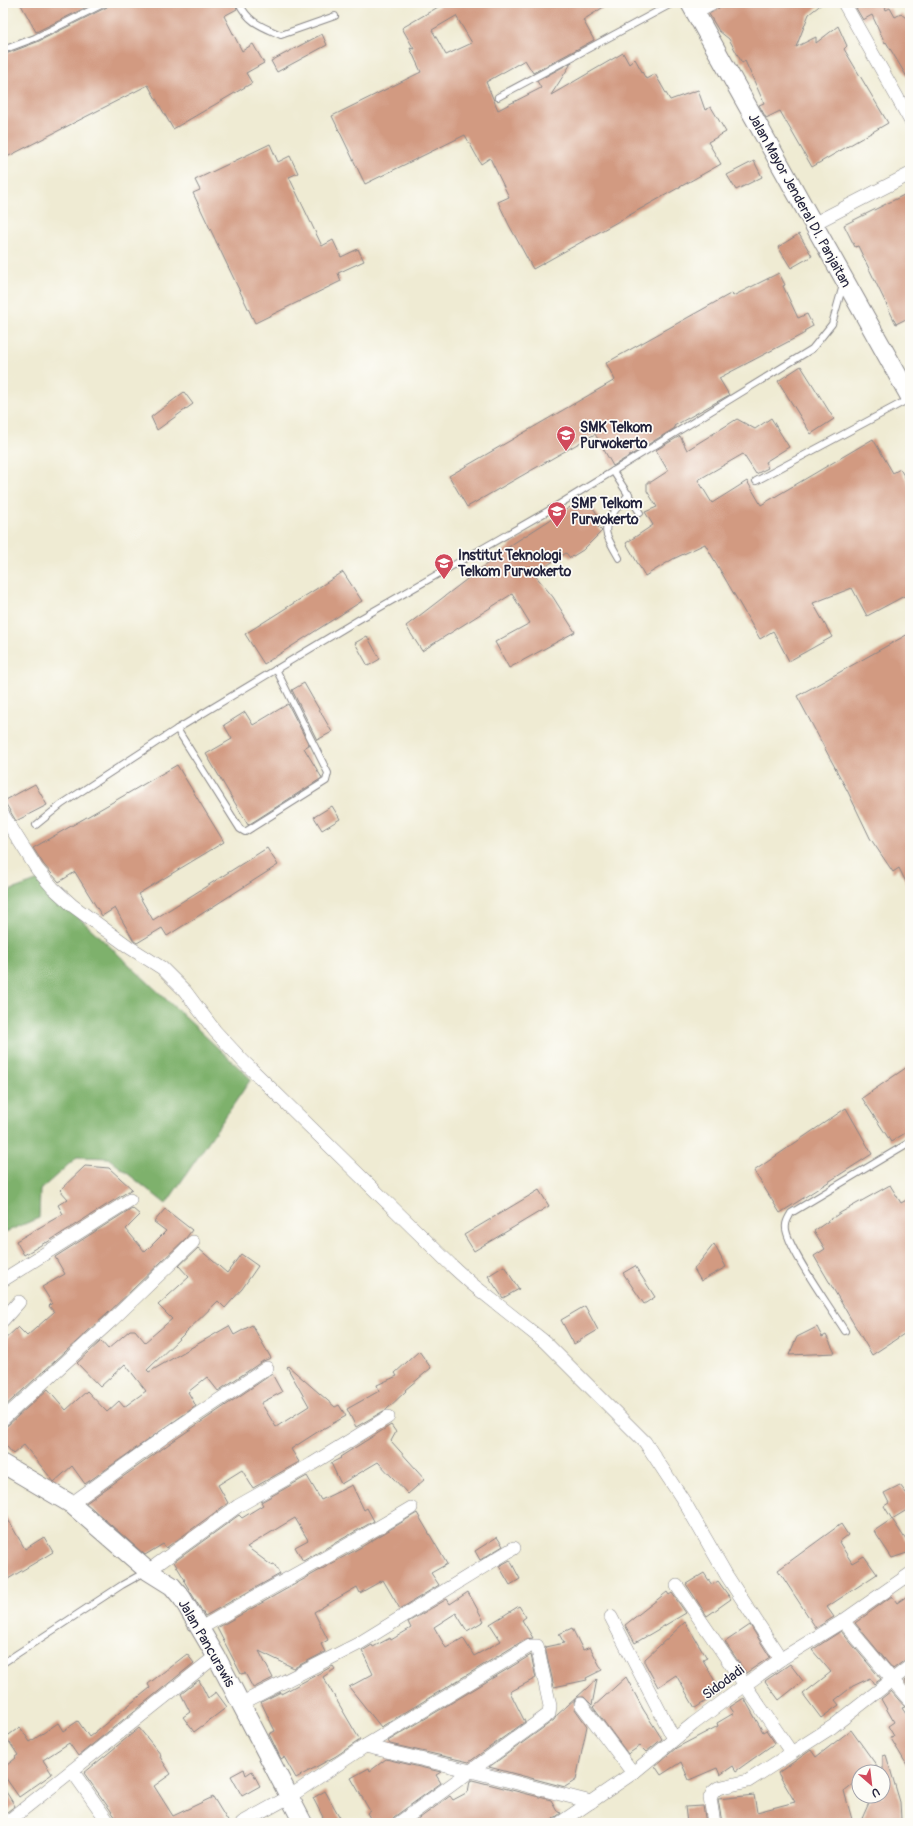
<svg xmlns="http://www.w3.org/2000/svg" width="913" height="1826" font-family="Pangolin,sans-serif">
	<rect width="100%" height="100%" fill="#fdfcf7"/>
	<filter id="ink" filterUnits="userSpaceOnUse"><feTurbulence type="fractalNoise" baseFrequency=".025" numOctaves="2"/><feDisplacementMap in="SourceGraphic" scale="8" xChannelSelector="R" yChannelSelector="G"/><feConvolveMatrix kernelMatrix="1 2 1 2 8 2 1 2 1" color-interpolation-filters="sRGB"/></filter>
	<filter id="wash" filterUnits="userSpaceOnUse"><feTurbulence type="fractalNoise" baseFrequency=".012" numOctaves="4" result="noise"/><feDisplacementMap in="SourceGraphic" scale="16" xChannelSelector="R" yChannelSelector="G"/><feGaussianBlur stdDeviation="0.9" result="paint"/><feColorMatrix in="noise" values="0 0 0 0 0 0 0 0 0 0 0 0 0 0 0 0 0 1.4 0 .05"/><feComposite in="paint" operator="in"/></filter>
	<g filter="url(#wash)">
		<rect width="100%" height="100%" fill="#efebd3"/>
		<polygon fill="#7eb16c" stroke="#506a54" points="39,880 251,1079 166,1204 108,1158 77,1157 40,1190 39,1218 3,1233 3,893"/>
		<g id="blocks">
			<g fill="#d29a81" fill-rule="evenodd">
				<polygon points="20,3 95,3 36,32"/>
				<polygon points="109,3 235,3 237,9 224,16 242,51 253,44 264,63 246,73 252,83 173,129 148,85 3,159 3,55 37,42 107,7"/>
				<path d="M 445,3 L 610,3 L 583,20 L 594,40 L 533,73 L 525,60 L 486,82 L 498,110 L 541,88 L 537,81 L 572,62 L 551,95 L 623,53 L 629,64 L 635,59 L 646,79 L 655,74 L 670,100 L 698,90 L 705,110 L 711,107 L 726,132 L 708,142 L 721,164 L 533,269 L 509,225 L 498,202 L 509,197 L 490,158 L 481,164 L 465,135 L 365,184 L 332,116 L 421,72 L 410,48 L 414,49 L 402,28 ZM 456,16 L 472,43 L 446,55 L 432,30 Z"/>
				<polygon points="720,3 823,3 809,14 796,47 816,37 816,43 838,26 847,46 844,49 888,123 812,167 780,111 766,118 759,105 764,103 745,61 742,63 729,39 719,31 709,14 719,8"/>
				<polygon points="853,3 893,3 885,7 886,10 890,8 895,17 901,14 910,21 910,82 886,42 885,43 872,15 863,20"/>
				<polygon points="322,34 327,45 277,72 271,61"/>
				<polygon points="270,144 278,162 290,156 298,173 289,177 322,246 333,240 341,257 358,249 364,261 338,273 341,281 255,323 193,193 200,190 195,180"/>
				<polygon points="754,161 762,177 736,190 727,175"/>
				<polygon points="910,192 910,317 896,324 858,246 855,247 844,225"/>
				<polygon points="799,234 812,256 791,268 778,247"/>
				<polygon points="779,273 785,285 783,286 798,318 807,314 813,326 804,331 805,333 719,378 729,395 674,426 675,428 613,466 595,434 467,507 449,476 615,380 606,363 732,293 733,296"/>
				<polygon points="801,366 834,419 811,434 778,381"/>
				<polygon points="184,392 193,404 157,430 151,417"/>
				<polygon points="771,418 789,447 765,462 768,468 756,474 743,454 698,480 712,503 747,481 761,505 873,439 893,473 900,469 910,486 910,593 867,616 852,588 813,603 832,637 789,661 773,631 760,639 705,544 673,559 645,576 626,543 653,525 645,512 657,507 647,491 647,482 651,482 668,471 656,450 680,436 687,450 737,419 755,429"/>
				<polygon points="586,497 603,523 598,527 602,531 583,550 570,558 566,553 534,574 553,597 575,632 509,668 495,642 530,623 512,594 422,651 406,626 514,543"/>
				<polygon points="343,572 362,601 264,664 245,634"/>
				<polygon points="910,633 910,890 899,868 893,872 870,838 848,792 797,696"/>
				<polygon points="367,636 380,659 368,666 355,643"/>
				<polygon points="304,683 332,732 317,740 292,690"/>
				<polygon points="288,704 309,745 304,748 322,778 248,825 206,754 232,739 224,725 245,712 253,725"/>
				<polygon points="177,765 224,842 138,894 153,920 267,848 278,865 167,936 162,928 137,943 134,941 115,908 102,916 75,872 59,882 44,865 33,848"/>
				<polygon points="35,784 47,805 16,821 4,801"/>
				<polygon points="332,806 340,819 322,830 314,817"/>
				<polygon points="910,1065 910,1130 891,1142 862,1098"/>
				<polygon points="846,1108 872,1154 780,1213 754,1171"/>
				<polygon points="85,1166 109,1168 132,1189 46,1243 46,1242 24,1255 16,1241 63,1214 58,1205 68,1199 60,1190"/>
				<polygon points="890,1185 901,1203 910,1198 910,1330 872,1355 814,1256 825,1249 814,1231 840,1213"/>
				<polygon points="539,1190 549,1206 474,1251 464,1235"/>
				<polygon points="132,1208 140,1215 126,1229 145,1252 166,1231 154,1222 165,1209 192,1230 186,1238 107,1314 3,1408 3,1341 18,1327 27,1336 54,1312 49,1306 52,1303 42,1287 65,1274 55,1257"/>
				<polygon points="714,1244 726,1267 701,1281 694,1269"/>
				<polygon points="198,1248 227,1273 241,1254 258,1266 242,1289 225,1308 218,1301 147,1370 149,1372 229,1326 234,1335 252,1325 271,1358 263,1361 218,1391 207,1377 188,1392 196,1406 85,1484 72,1466 54,1482 24,1445 13,1454 3,1442 3,1427 8,1425 48,1389 66,1410 87,1391 107,1412 119,1401 124,1407 146,1391 125,1364 100,1387 77,1363 101,1341 108,1349 130,1330 135,1330 145,1342 172,1319 158,1305 189,1277 179,1266"/>
				<polygon points="504,1266 519,1289 503,1298 488,1276"/>
				<polygon points="635,1266 655,1297 644,1304 623,1273"/>
				<polygon points="585,1306 598,1330 574,1344 561,1320"/>
				<polygon points="817,1327 822,1337 826,1335 835,1353 789,1355 797,1337"/>
				<polygon points="419,1351 431,1368 405,1390 406,1391 387,1409 356,1427 347,1409 379,1391 377,1385 397,1376 395,1373"/>
				<polygon points="288,1366 335,1407 339,1405 346,1416 319,1431 291,1449 299,1462 253,1488 242,1470 218,1485 228,1503 166,1548 163,1544 145,1555 86,1503 176,1439 272,1374 282,1392 261,1403 276,1427 309,1406 287,1367"/>
				<polygon points="391,1425 396,1432 391,1441 425,1479 408,1494 378,1462 341,1484 331,1463 341,1458 340,1457"/>
				<polygon points="307,1476 321,1500 352,1485 364,1510 367,1508 374,1521 303,1561 295,1547 308,1540 295,1518 283,1525 247,1547 271,1565 274,1564 280,1574 205,1616 184,1581 185,1580 174,1562 239,1515 242,1518 263,1505 261,1502"/>
				<polygon points="900,1485 910,1498 910,1508 892,1519 884,1506 889,1503 884,1493"/>
				<polygon points="3,1511 25,1549 44,1537 53,1552 3,1582"/>
				<polygon points="417,1513 447,1564 431,1573 439,1585 400,1609 383,1580 360,1593 357,1587 314,1612 328,1640 321,1644 325,1652 294,1668 259,1651 273,1678 253,1688 245,1673 241,1674 217,1628 363,1546"/>
				<polygon points="892,1519 910,1546 910,1552 892,1558 874,1531"/>
				<polygon points="841,1524 848,1535 839,1542 852,1563 864,1556 877,1574 827,1607 834,1617 816,1628 778,1570"/>
				<polygon points="497,1537 503,1546 480,1560 475,1551"/>
				<polygon points="510,1560 520,1579 510,1585 499,1566"/>
				<polygon points="704,1573 712,1585 718,1581 731,1599 707,1616 686,1584"/>
				<polygon points="468,1592 484,1621 467,1631 456,1613 434,1627 446,1648 463,1638 474,1656 501,1641 490,1624 519,1606 526,1617 522,1620 533,1638 526,1639 381,1727 349,1687 373,1674 362,1651 372,1645 373,1647 390,1638 391,1640 411,1628 408,1622 447,1599 450,1604"/>
				<polygon points="667,1592 669,1595 672,1593 686,1613 635,1643 625,1625"/>
				<polygon points="910,1594 910,1658 905,1660 893,1669 855,1623 892,1596 897,1603"/>
				<polygon points="685,1622 707,1658 703,1660 721,1692 695,1708 676,1675 658,1687 645,1663 645,1659"/>
				<polygon points="750,1625 770,1657 746,1673 725,1642"/>
				<polygon points="572,1628 583,1650 590,1647 602,1670 586,1678 587,1680 554,1687 545,1647 564,1643 559,1634"/>
				<polygon points="841,1631 881,1679 874,1684 870,1678 853,1686 835,1700 839,1705 821,1718 803,1694 831,1672 812,1650"/>
				<polygon points="187,1654 194,1663 78,1756 69,1743 43,1760 52,1774 19,1797 3,1774 3,1768 16,1758 15,1757 18,1755 6,1737 20,1727 30,1742 58,1723 63,1731 78,1721 89,1737 150,1688 148,1684"/>
				<polygon points="531,1655 536,1678 510,1692 525,1722 469,1762 390,1744 388,1741"/>
				<polygon points="790,1664 803,1681 779,1700 765,1681"/>
				<polygon points="333,1666 335,1669 323,1677 360,1740 336,1756 296,1778 284,1757 281,1759 269,1734 275,1731 261,1702 281,1692 281,1694"/>
				<polygon points="910,1676 910,1689 904,1681"/>
				<polygon points="626,1677 643,1709 662,1739 646,1752 640,1746 628,1754 593,1707"/>
				<polygon points="597,1679 592,1705 584,1697 577,1697 574,1701 575,1709 587,1726 576,1780 565,1787 489,1767 554,1720 557,1715"/>
				<polygon points="199,1680 208,1698 216,1692 227,1707 194,1732 183,1717 190,1712 181,1694"/>
				<polygon points="891,1691 905,1707 902,1708 910,1720 910,1770 890,1737 894,1736 888,1726 894,1722 881,1699"/>
				<polygon points="744,1698 763,1732 766,1730 775,1743 736,1771 733,1766 720,1775 717,1768 689,1780 681,1762 661,1775 655,1766 676,1748 718,1726 717,1723 734,1713 730,1707"/>
				<polygon points="139,1728 161,1755 160,1757 171,1774 154,1786 173,1816 213,1797 229,1823 117,1823 116,1818 84,1773"/>
				<polygon points="851,1730 877,1766 868,1772 859,1772 859,1779 844,1791 853,1823 722,1823 718,1799 754,1795 757,1812 795,1802 778,1773 811,1750 816,1757"/>
				<polygon points="886,1755 900,1802 901,1819 889,1823 860,1823 872,1796 883,1796 883,1756"/>
				<polygon points="386,1759 441,1772 436,1775 441,1783 394,1817 391,1823 373,1823 367,1813 370,1811 351,1778 369,1768 370,1771"/>
				<polygon points="244,1769 246,1775 252,1771 260,1786 242,1796 231,1776"/>
				<polygon points="472,1780 551,1800 558,1812 561,1813 553,1819 552,1823 413,1823 450,1796 453,1800 468,1792 470,1781"/>
				<polygon points="3,1787 15,1806 3,1815"/>
				<polygon points="325,1791 343,1823 326,1823 313,1798"/>
				<polygon points="703,1806 706,1823 687,1823 685,1807"/>
			</g>
		</g>
	</g>
	<g filter="url(#ink)">
		<use href="#blocks" fill-opacity="0" stroke="#888687" stroke-width="1"/>
		<g fill="none" stroke-linecap="round" stroke-linejoin="round">
			<defs>
				<g id="lane">
					<path d="M 239,3 C 249,23 261,26 281,35 L 335,16"/>
					<polyline points="3,50 35,38 105,3"/>
					<polyline points="498,97 673,3"/>
					<polyline points="613,471 640,513"/>
					<polyline points="756,481 909,399"/>
					<path d="M 619,558 C 615,551 610,543 607,535 C 602,521 621,504 629,494"/>
					<polyline points="177,729 240,829 245,832 326,781 328,773 276,669"/>
					<polyline points="36,825 62,804 177,729 358,620 553,508 812,349 832,324 843,285"/>
					<path d="M 845,1331 C 834,1313 782,1241 786,1225 C 786,1221 789,1217 791,1213 L 910,1142"/>
					<polyline points="3,1663 122,1585 147,1571"/>
				</g>
				<g id="street">
					<polyline points="844,3 910,120"/>
					<polyline points="695,12 712,3"/>
					<polyline points="813,224 910,174"/>
					<polyline points="3,815 37,869 53,888 73,906 129,947 162,968 185,991 215,1031 243,1061 451,1265 472,1284 545,1342 645,1442 685,1503 727,1576 781,1659"/>
					<polyline points="3,1280 130,1200"/>
					<polyline points="3,1320 19,1302"/>
					<polyline points="3,1419 112,1320 193,1242"/>
					<polyline points="71,1504 171,1432 267,1368"/>
					<polyline points="148,1571 238,1506 312,1464 388,1417"/>
					<polyline points="677,1586 791,1752"/>
					<polyline points="611,1617 674,1739"/>
					<polyline points="843,1621 910,1701"/>
					<path d="M 201,1628 C 271,1587 342,1550 411,1508"/>
					<polyline points="242,1703 358,1644 514,1548"/>
					<polyline points="581,1704 633,1773"/>
					<polyline points="365,1746 471,1771 591,1802"/>
					<polyline points="73,1772 109,1823"/>
					<polyline points="6,1823 216,1656"/>
					<polyline points="242,1823 289,1797 365,1746 530,1646 537,1646 550,1706 549,1714 399,1823"/>
					<polyline points="560,1823 633,1773 693,1724 745,1685 781,1659 843,1621 910,1574"/>
					<polyline points="714,1823 710,1798 713,1792 718,1788 748,1781 832,1727 910,1666"/>
				</g>
				<g id="secondary">
					<polyline points="690,3 910,397"/>
					<polyline points="3,1464 71,1504 148,1571 172,1586 182,1598 216,1656 303,1823"/>
				</g>
			</defs>
			<use href="#lane" stroke="#888687" stroke-width="8"/>
			<use href="#street" stroke="#888687" stroke-width="14"/>
			<use href="#secondary" stroke="#888687" stroke-width="20"/>
			<use href="#lane" stroke="#fff" stroke-width="6"/>
			<use href="#street" stroke="#fff" stroke-width="13"/>
			<use href="#secondary" stroke="#fff" stroke-width="18"/>
		</g>
	</g>
	<defs>
		<symbol id="school-pin" viewBox="-11 -11 22 30"><path d="M0 17L-7.5 6A9.5 9.5 0 1 1 7.5 6Z" fill="#d1495b" stroke="#fdfcf7"/><path d="M0-5L7-2L0 1L-7-2ZM-4 1L0 2.5L4 1V4Q0 6-4 4Z" fill="#fff"/></symbol>
	</defs>
	<g fill-rule="evenodd">
		<use href="#school-pin" x="555" y="424" width="22" height="30"/>
		<use href="#school-pin" x="546" y="500" width="22" height="30"/>
		<use href="#school-pin" x="433" y="552" width="22" height="30"/>
	</g>
	<g text-anchor="middle" stroke-width="3.5" stroke-linejoin="round" paint-order="stroke">
		<g font-size="14" fill="#22223b" stroke="#fdfcf7">
			<text transform="translate(800 200) rotate(61)" y="5">Jalan Mayor Jenderal DI. Panjaitan</text>
			<text transform="translate(207 1643) rotate(60)" y="5">Jalan Pancurawis</text>
			<text transform="translate(723 1682) rotate(-36)" y="5">Sidodadi</text>
		</g>
		<g font-size="14" font-weight="bold" fill="#22223b" stroke="#fdfcf7" text-anchor="start">
			<text x="580" y="432">SMK Telkom<tspan x="580" dy="16">Purwokerto</tspan></text>
			<text x="571" y="508">SMP Telkom<tspan x="571" dy="16">Purwokerto</tspan></text>
			<text x="458" y="560">Institut Teknologi<tspan x="458" dy="16">Telkom Purwokerto</tspan></text>
		</g>
	</g>
	<rect width="913" height="1826" fill="none" stroke="#fdfcf7" stroke-width="16"/>
	<g transform="translate(871 1784) rotate(152)"><circle r="19" fill="#fdfcf7" stroke="#a5a5ac"/>
	<path d="M0-3L7 15L0 10L-7 15Z" fill="#d1495b"/>
	<text y="-6" font-size="11" font-weight="bold" text-anchor="middle" fill="#22223b">U</text>
	</g>
</svg>
